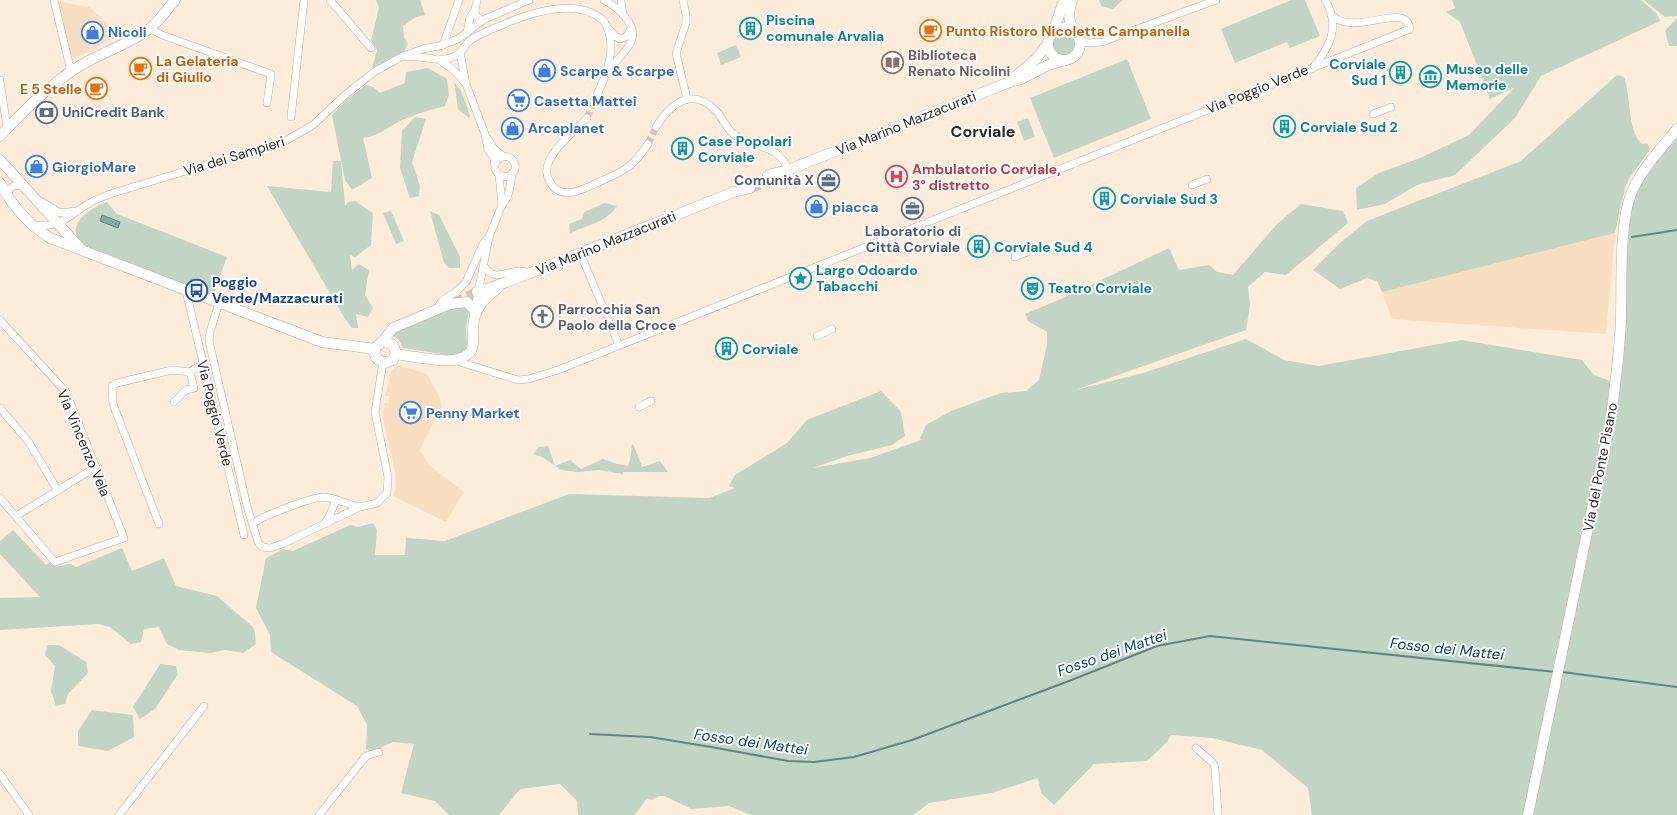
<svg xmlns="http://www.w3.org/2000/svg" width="1677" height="815" font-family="'DM Sans',sans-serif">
	<rect width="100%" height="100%" fill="#fdecd9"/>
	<g fill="#f8dec0">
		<polygon points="56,1 89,7 120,35 70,61"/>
		<polygon points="1615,233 1606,334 1392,319 1382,292"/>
		<polygon points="398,365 427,374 440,398 441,407 420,450 429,465 464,492 446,522 393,496 396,488 395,471 383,418 384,403 389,403 389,396 385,396 391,372"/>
	</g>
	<g fill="#c2d4c4">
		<polygon points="376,0 420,0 425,15 416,17 403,26 404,37 408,44 404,51 372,68 377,50 371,41 379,7"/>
		<polygon points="1099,0 1123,0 1113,9 1101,6"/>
		<polygon points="1291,0 1305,0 1320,36 1290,48 1287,42 1235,63 1221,29"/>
		<polygon points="1452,0 1641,0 1657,14 1660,21 1541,76 1515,118 1455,175 1417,185 1385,204 1357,210 1356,188 1379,173 1420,158 1469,135 1514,88 1490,99 1460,22 1446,12 1455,8"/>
		<polygon points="1644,0 1677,0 1677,16 1665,17"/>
		<polygon points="1677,18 1677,46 1669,46 1665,31"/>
		<circle cx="1064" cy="44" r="11"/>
		<polygon points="736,45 741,57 721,65 717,53"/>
		<polygon points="1127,59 1151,119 1054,158 1030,98"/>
		<path d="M 428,68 L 447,79 L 449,95 L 445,106 C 430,110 415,114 400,121 C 386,128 379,136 363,138 L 372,178 L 352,190 L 345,180 L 332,115 L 345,101 L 366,85 L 373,87 L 380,93 L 405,83 L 406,72 Z"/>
		<path d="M 1617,75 L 1624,77 C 1631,96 1627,131 1642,144 L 1647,143 L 1650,149 L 1629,179 L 1625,188 L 1615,233 L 1382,292 L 1377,281 L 1367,278 L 1340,289 L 1313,270 L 1341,242 L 1367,221 L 1521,161 Z"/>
		<polygon points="454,82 461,91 470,115 469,118 458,109"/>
		<polygon points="415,117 426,119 412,162 420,186 419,196 410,198 400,168 402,131"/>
		<polygon points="1028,118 1035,137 1024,141 1017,122"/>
		<polygon points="1677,133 1677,815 1312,815 1308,788 1262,750 1212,738 1171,735 1167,742 1147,761 1094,764 1054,805 1041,793 1038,778 991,793 929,803 913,815 751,815 729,806 692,809 664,796 659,796 652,800 647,798 635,815 578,815 577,801 560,784 520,789 499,815 449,815 435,801 401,793 414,744 393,742 371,752 366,749 367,725 357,706 271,652 270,635 256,608 266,558 284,549 293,551 350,525 358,527 373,523 377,530 375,555 405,555 406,538 445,541 569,494 709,498 735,488 729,486 735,475 787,443 807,420 881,391 901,412 905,436 892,445 847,456 813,468 870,458 921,440 920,438 926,425 951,411 1001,393 1026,391 1039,380 1047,345 1047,332 1028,321 1025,314 1061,299 1169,248 1179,270 1209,265 1217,272 1233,275 1277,224 1301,204 1343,211 1348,223 1286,275 1265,272 1248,287 1250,305 1246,330 1075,390 1143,373 1246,339 1284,360 1319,366 1461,340 1582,360 1594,375 1610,381 1618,395 1625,324 1628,224 1635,192 1660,154"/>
		<polygon points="333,161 341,161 345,206 348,202 355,201 373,213 371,245 355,257 350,255 352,270 359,264 369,270 365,295 373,308 368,317 356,314 358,328 352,328 344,317 267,186 331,192"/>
		<path d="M 107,202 L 117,214 L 227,257 L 213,295 L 88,247 C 59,229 88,209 107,202 Z"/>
		<path d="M 605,203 L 617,206 C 607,222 586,226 570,233 L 569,224 L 582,219 L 584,212 Z"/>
		<polygon points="391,211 404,241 396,244 383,213"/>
		<polygon points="430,211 439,215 460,257 460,268 449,268 444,263"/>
		<polygon points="462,304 469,310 466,328 467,344 466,349 462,352 454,356 403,348 399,340 394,336 395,332"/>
		<polygon points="632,444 634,446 642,467 660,461 668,472 624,472 622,474 599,470 578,472 561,470 542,457 533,454 539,447 548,446 555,466 570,460 581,469 603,459 617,464 628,466 630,460"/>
		<path d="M 13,530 L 46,565 L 50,562 C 58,570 61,565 69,564 C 72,564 74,566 76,567 L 122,548 L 132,571 L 164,558 L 176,586 L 217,596 L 254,628 L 256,644 L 243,653 L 225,650 L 210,653 L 179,650 L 167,644 L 159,627 L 144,629 L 141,642 L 131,644 L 110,627 L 98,624 L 0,630 L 0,598 L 40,597 L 0,554 L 0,541 Z"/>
		<polygon points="47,645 59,645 86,662 88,673 68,694 65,704 56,706 51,691 55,666 45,655"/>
		<polygon points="160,664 176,666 178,674 155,709 140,719 133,707"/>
		<polygon points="92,710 133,715 134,737 108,751 78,746 78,731"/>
	</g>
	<polygon fill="#7ea8a9" stroke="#668280" points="102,215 120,222 118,228 100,221"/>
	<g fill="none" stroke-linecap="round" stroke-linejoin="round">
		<g stroke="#668280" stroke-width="2">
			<polyline points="1632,237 1677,230"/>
			<polyline points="1562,672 1677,687"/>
			<polyline points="590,734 650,737 711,747 788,761 814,762 854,757 912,740 1069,681 1157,646 1210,636 1556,672"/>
		</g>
		<g stroke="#d4c5b4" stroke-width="7" stroke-dasharray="7 3.5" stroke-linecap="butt">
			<polyline points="587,118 594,101"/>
			<polyline points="648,144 656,127"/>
		</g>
		<g stroke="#d4c5b4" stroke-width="10" stroke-dasharray="10 5" stroke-linecap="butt">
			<polyline points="750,188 776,179"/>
			<polyline points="454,303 477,292"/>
		</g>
		<defs>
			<g id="street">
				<polyline points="54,0 71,72"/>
				<polyline points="330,0 371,48"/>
				<path d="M 604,0 C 617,7 639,25 631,42 C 626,52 615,62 608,71"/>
				<polyline points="621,0 623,15"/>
				<polyline points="683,0 686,15 686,23 676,53 687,99"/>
				<polyline points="475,10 477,0"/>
				<polyline points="149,28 162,35 271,74 267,103"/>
				<polyline points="609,29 615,36 620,39 627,36 631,28"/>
				<polyline points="467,33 470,17 475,10 476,16 482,21"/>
				<polyline points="1079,39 1087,43 1102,42 1216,0"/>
				<polyline points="443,45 459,0"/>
				<polyline points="440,46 458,39 485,19 529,0"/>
				<polyline points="460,52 466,84 485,134 488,149 494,158 495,169 499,175 502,205"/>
				<path d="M 407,57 C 422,55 439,63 453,57 C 462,54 464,44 472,39 C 485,31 500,26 514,20 C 543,9 580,0 603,20 C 620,44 606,77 594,101"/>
				<polyline points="438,59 454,70 466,84"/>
				<path d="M 1312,69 C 1330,47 1341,27 1325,0"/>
				<polyline points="0,80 7,128"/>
				<polyline points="1373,114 1391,107"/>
				<polyline points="291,117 304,0"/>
				<path d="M 587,118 C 575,130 556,146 549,161 C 546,168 546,176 550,182 C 562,203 585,188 601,181 C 610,177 620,173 628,167 C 636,161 642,153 648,144"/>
				<path d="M 656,127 C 670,104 693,85 717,112 C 723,119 727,130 736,136 C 754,147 781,146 788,170"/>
				<polyline points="488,139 494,149 503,156"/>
				<path d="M 495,164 C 504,147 523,163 512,174 C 508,177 503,177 499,175"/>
				<polyline points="1192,185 1207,179"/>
				<path d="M 8,197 C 8,187 13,184 23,186"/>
				<polyline points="42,202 60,213 76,211"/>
				<path d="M 928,222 L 1410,29 C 1406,0 1358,37 1332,16"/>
				<path d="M 33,225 C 55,228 63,221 79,210 C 89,202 101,197 113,193 L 285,141 L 313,125 L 345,95 L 374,72 L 403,56 L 423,49 L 443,45"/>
				<polyline points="580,253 619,345"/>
				<polyline points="1015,257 1027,252"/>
				<path d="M 484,266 C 494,282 504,272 519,271 C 522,271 526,272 529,273"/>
				<polyline points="186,291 244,535"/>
				<polyline points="219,303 210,332 209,341 247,506 258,542 262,547 270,548 282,544 360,507 377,503 387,493 388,477 375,412 383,362"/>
				<polyline points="436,309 442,301 458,290 466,282 484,242 489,237"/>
				<path d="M 474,313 L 489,237 L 502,205 C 510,197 510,185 512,174"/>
				<polyline points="0,320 66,392 124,538 55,562 0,498"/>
				<polyline points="817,336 832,329"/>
				<polyline points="453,360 518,380 529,379 558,370 923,224"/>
				<polyline points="190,372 203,364"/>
				<polyline points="639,407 651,401"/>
				<polyline points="0,408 28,441 58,491"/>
				<polyline points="16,516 96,467"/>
				<polyline points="325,523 330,515 336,500"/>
				<polyline points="159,524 113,404 112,386 117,383 172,370 190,372 194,388 186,390 174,402"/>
				<path d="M 252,524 C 262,516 312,497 324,497 C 336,498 348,505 360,507"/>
				<polyline points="1196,748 1213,763 1215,768 1218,815"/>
				<polyline points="0,774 29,815"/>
				<polyline points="119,815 204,706"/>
				<polyline points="319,815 366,756 379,752"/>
			</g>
			<g id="secondary">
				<path d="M 1072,0 C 1068,13 1068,21 1075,33"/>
				<circle cx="1064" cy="44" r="16"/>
				<polyline points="1053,33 1064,0"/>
				<polyline points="1016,76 1036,59 1048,43"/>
				<path d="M 0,136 C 23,111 49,85 78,67 C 102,52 131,44 153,26 C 161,18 168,9 175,0"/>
				<polyline points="0,160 81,249"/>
				<polyline points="768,175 788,170 1007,83 1021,79 1048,65 1066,60"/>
				<path d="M 0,183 C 11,204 30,226 50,238 L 322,342 L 375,349"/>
				<polyline points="477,292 510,281 734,192 750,188"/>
				<polyline points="383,341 393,345 396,353 393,360 385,363 377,359 374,353 376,347 383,341 393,328 450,304 467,302 474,310"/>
				<path d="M 396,354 C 409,356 443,362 454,360 C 484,354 468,336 475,316 C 478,305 488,295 498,288"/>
				<path d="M 1528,815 L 1611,418 C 1615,384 1620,352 1621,318 C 1622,282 1619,226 1631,194 C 1641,169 1661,149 1677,129"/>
			</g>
		</defs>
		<use href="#street" stroke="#c0ad96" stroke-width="8"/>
		<use href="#secondary" stroke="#c0ad96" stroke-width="11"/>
		<use href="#street" stroke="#fff" stroke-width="7"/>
		<use href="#secondary" stroke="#fff" stroke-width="10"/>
	</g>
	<defs>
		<symbol id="building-ring" viewBox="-11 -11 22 22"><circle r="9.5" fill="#fff" stroke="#0f9aa8" stroke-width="1.5"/><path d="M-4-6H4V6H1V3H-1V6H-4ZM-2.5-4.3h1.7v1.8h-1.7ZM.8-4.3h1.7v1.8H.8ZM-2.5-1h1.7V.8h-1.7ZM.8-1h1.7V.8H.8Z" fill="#0f9aa8"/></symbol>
		<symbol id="cafe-ring" viewBox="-11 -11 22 22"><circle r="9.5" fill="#fff" stroke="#e8710a" stroke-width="1.5"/><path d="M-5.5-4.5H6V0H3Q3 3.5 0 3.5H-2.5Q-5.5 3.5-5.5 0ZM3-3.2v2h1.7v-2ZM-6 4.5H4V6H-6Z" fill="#e8710a"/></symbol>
		<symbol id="shop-ring" viewBox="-11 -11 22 22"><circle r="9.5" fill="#fff" stroke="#3f7fe0" stroke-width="1.5"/><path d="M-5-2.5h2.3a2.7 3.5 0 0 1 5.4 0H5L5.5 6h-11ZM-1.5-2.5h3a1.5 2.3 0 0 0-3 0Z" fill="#3f7fe0"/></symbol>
		<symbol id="library-ring" viewBox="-11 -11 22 22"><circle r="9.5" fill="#fff" stroke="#8d6e63" stroke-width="1.5"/><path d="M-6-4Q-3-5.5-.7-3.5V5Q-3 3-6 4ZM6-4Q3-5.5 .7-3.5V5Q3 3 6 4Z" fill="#8d6e63"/></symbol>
		<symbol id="museum-ring" viewBox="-11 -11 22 22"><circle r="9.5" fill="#fff" stroke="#0f9aa8" stroke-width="1.5"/><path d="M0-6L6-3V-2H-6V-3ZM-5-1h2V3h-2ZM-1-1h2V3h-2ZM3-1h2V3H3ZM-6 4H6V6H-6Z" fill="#0f9aa8"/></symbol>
		<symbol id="supermarket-ring" viewBox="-11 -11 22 22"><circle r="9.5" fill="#fff" stroke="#3f7fe0" stroke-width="1.5"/><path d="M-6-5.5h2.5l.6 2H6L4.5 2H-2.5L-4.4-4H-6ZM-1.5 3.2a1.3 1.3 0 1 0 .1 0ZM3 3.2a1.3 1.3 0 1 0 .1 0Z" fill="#3f7fe0"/></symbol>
		<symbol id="bank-ring" viewBox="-11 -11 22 22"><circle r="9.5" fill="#fff" stroke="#5c6f8a" stroke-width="1.5"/><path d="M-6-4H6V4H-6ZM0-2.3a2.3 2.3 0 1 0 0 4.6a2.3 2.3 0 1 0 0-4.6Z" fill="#5c6f8a"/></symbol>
		<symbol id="hospital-ring" viewBox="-11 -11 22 22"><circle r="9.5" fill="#fff" stroke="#e0444e" stroke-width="1.5"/><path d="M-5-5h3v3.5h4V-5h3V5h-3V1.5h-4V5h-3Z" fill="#e0444e"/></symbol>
		<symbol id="office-ring" viewBox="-11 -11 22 22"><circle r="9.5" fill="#fff" stroke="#5c6f8a" stroke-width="1.5"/><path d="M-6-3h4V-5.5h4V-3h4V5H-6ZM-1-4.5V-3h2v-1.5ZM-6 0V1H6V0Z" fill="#5c6f8a"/></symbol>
		<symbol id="sight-ring" viewBox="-11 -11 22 22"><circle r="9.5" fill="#fff" stroke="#0f9aa8" stroke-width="1.5"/><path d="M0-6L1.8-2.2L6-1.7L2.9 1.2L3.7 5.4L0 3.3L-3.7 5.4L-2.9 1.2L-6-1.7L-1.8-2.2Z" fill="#0f9aa8"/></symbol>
		<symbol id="theatre-ring" viewBox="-11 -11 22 22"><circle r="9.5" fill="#fff" stroke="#0f9aa8" stroke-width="1.5"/><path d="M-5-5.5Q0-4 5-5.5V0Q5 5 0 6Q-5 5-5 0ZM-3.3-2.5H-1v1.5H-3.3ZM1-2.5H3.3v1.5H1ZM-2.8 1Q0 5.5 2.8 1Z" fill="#0f9aa8"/></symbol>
		<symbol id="bus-ring" viewBox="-11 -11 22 22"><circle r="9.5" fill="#fff" stroke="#1a4fb4" stroke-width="1.5"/><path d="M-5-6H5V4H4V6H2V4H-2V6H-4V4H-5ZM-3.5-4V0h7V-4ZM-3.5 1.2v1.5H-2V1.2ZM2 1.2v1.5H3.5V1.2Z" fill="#1a4fb4"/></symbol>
		<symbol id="church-ring" viewBox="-11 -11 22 22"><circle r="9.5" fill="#fff" stroke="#6b7280" stroke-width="1.5"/><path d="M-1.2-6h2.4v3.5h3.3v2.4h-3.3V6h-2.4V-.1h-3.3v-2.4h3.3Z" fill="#6b7280"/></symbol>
	</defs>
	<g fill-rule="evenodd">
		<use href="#building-ring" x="738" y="16" width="25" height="25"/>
		<use href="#cafe-ring" x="918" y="18" width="25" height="25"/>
		<use href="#shop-ring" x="80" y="20" width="25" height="25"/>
		<use href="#library-ring" x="880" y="50" width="25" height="25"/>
		<use href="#cafe-ring" x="128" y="56" width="25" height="25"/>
		<use href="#shop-ring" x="532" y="58" width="25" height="25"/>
		<use href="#building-ring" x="1388" y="60" width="25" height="25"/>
		<use href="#museum-ring" x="1418" y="64" width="25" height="25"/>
		<use href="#cafe-ring" x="84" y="76" width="25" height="25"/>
		<use href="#supermarket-ring" x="506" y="88" width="25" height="25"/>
		<use href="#bank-ring" x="34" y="100" width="25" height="25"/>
		<use href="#building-ring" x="1272" y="114" width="25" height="25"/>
		<use href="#shop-ring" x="500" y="116" width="25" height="25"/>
		<use href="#building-ring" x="670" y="136" width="25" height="25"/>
		<use href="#shop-ring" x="24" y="154" width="25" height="25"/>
		<use href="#hospital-ring" x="884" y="164" width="25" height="25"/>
		<use href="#office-ring" x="816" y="168" width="25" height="25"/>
		<use href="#building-ring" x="1092" y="186" width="25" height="25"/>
		<use href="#shop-ring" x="804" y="194" width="25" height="25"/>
		<use href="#office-ring" x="900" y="196" width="25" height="25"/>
		<use href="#building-ring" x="966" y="234" width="25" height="25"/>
		<use href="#sight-ring" x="788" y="266" width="25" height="25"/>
		<use href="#theatre-ring" x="1020" y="276" width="25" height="25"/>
		<use href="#bus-ring" x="184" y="278" width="25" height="25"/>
		<use href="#church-ring" x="530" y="304" width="25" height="25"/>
		<use href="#building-ring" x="714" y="336" width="25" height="25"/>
		<use href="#supermarket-ring" x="398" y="400" width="25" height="25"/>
	</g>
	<g text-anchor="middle" stroke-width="4" stroke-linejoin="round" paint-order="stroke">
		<g font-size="14" font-weight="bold" fill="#0d838f" stroke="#fff" text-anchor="start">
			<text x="766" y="25">Piscina<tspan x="766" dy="16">comunale Arvalia</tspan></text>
			<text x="1386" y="69" text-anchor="end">Corviale<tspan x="1386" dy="16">Sud 1</tspan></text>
			<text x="1446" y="74">Museo delle<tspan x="1446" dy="16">Memorie</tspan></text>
			<text x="1300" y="132">Corviale Sud 2</text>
			<text x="698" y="146">Case Popolari<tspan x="698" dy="16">Corviale</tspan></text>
			<text x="1120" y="204">Corviale Sud 3</text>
			<text x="994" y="252">Corviale Sud 4</text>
			<text x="816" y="275">Largo Odoardo<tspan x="816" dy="16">Tabacchi</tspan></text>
			<text x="1048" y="293">Teatro Corviale</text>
			<text x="742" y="354">Corviale</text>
		</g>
		<g font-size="14" font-weight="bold" fill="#c56008" stroke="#fff" text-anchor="start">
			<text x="946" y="36">Punto Ristoro Nicoletta Campanella</text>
			<text x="156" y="66">La Gelateria<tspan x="156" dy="16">di Giulio</tspan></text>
			<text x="82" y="94" text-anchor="end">E 5 Stelle</text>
		</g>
		<g font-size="14" font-weight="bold" fill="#366cbe" stroke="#fff" text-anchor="start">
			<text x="108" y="37">Nicoli</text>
			<text x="560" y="76">Scarpe &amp; Scarpe</text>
			<text x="534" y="106">Casetta Mattei</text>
			<text x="528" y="133">Arcaplanet</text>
			<text x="52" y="172">GiorgioMare</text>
			<text x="832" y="212">piacca</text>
			<text x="426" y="418">Penny Market</text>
		</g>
		<g font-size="14" font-weight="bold" fill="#785e54" stroke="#fff" text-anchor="start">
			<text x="908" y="60">Biblioteca<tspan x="908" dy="16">Renato Nicolini</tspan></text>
		</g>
		<g font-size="14" fill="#2f281f" stroke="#fff">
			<text transform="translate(1257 89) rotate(-22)" y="5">Via Poggio Verde</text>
			<text transform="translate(906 123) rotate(-22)" y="5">Via Marino Mazzacurati</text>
			<text transform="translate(234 156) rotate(-17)" y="5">Via dei Sampieri</text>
			<text transform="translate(606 243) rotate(-22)" y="5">Via Marino Mazzacurati</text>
			<text transform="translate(215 413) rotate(76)" y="5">Via Poggio Verde</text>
			<text transform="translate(84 443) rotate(67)" y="5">Via Vincenzo Vela</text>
			<text transform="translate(1600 467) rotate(-79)" y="5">Via del Ponte Pisano</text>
		</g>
		<g font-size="14" font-weight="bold" fill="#4e5e75" stroke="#fff" text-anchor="start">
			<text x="62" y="117">UniCredit Bank</text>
			<text x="814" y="185" text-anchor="end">Comunità X</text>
			<text x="913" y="236" text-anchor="middle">Laboratorio di<tspan x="913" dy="16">Città Corviale</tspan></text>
		</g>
		<g font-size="14" font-weight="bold" fill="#be3a42" stroke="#fff" text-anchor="start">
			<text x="912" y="174">Ambulatorio Corviale,<tspan x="912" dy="16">3° distretto</tspan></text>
		</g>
		<g font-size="14" font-weight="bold" fill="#164399" stroke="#fff" text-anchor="start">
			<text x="212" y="287">Poggio<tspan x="212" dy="16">Verde/Mazzacurati</tspan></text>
		</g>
		<g font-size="14" font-weight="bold" fill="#5b616d" stroke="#fff" text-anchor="start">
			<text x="558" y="314">Parrocchia San<tspan x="558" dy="16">Paolo della Croce</tspan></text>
		</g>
		<g font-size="15" font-style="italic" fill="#0a4c4d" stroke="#fff">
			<text transform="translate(1447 649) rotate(6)" y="5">Fosso dei Mattei</text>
			<text transform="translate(1112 653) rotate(-19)" y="5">Fosso dei Mattei</text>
			<text transform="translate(751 742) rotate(8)" y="5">Fosso dei Mattei</text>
		</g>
		<g font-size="16" font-weight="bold" fill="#2f281f" stroke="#fff">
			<text x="983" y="137">Corviale</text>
		</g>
	</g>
</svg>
